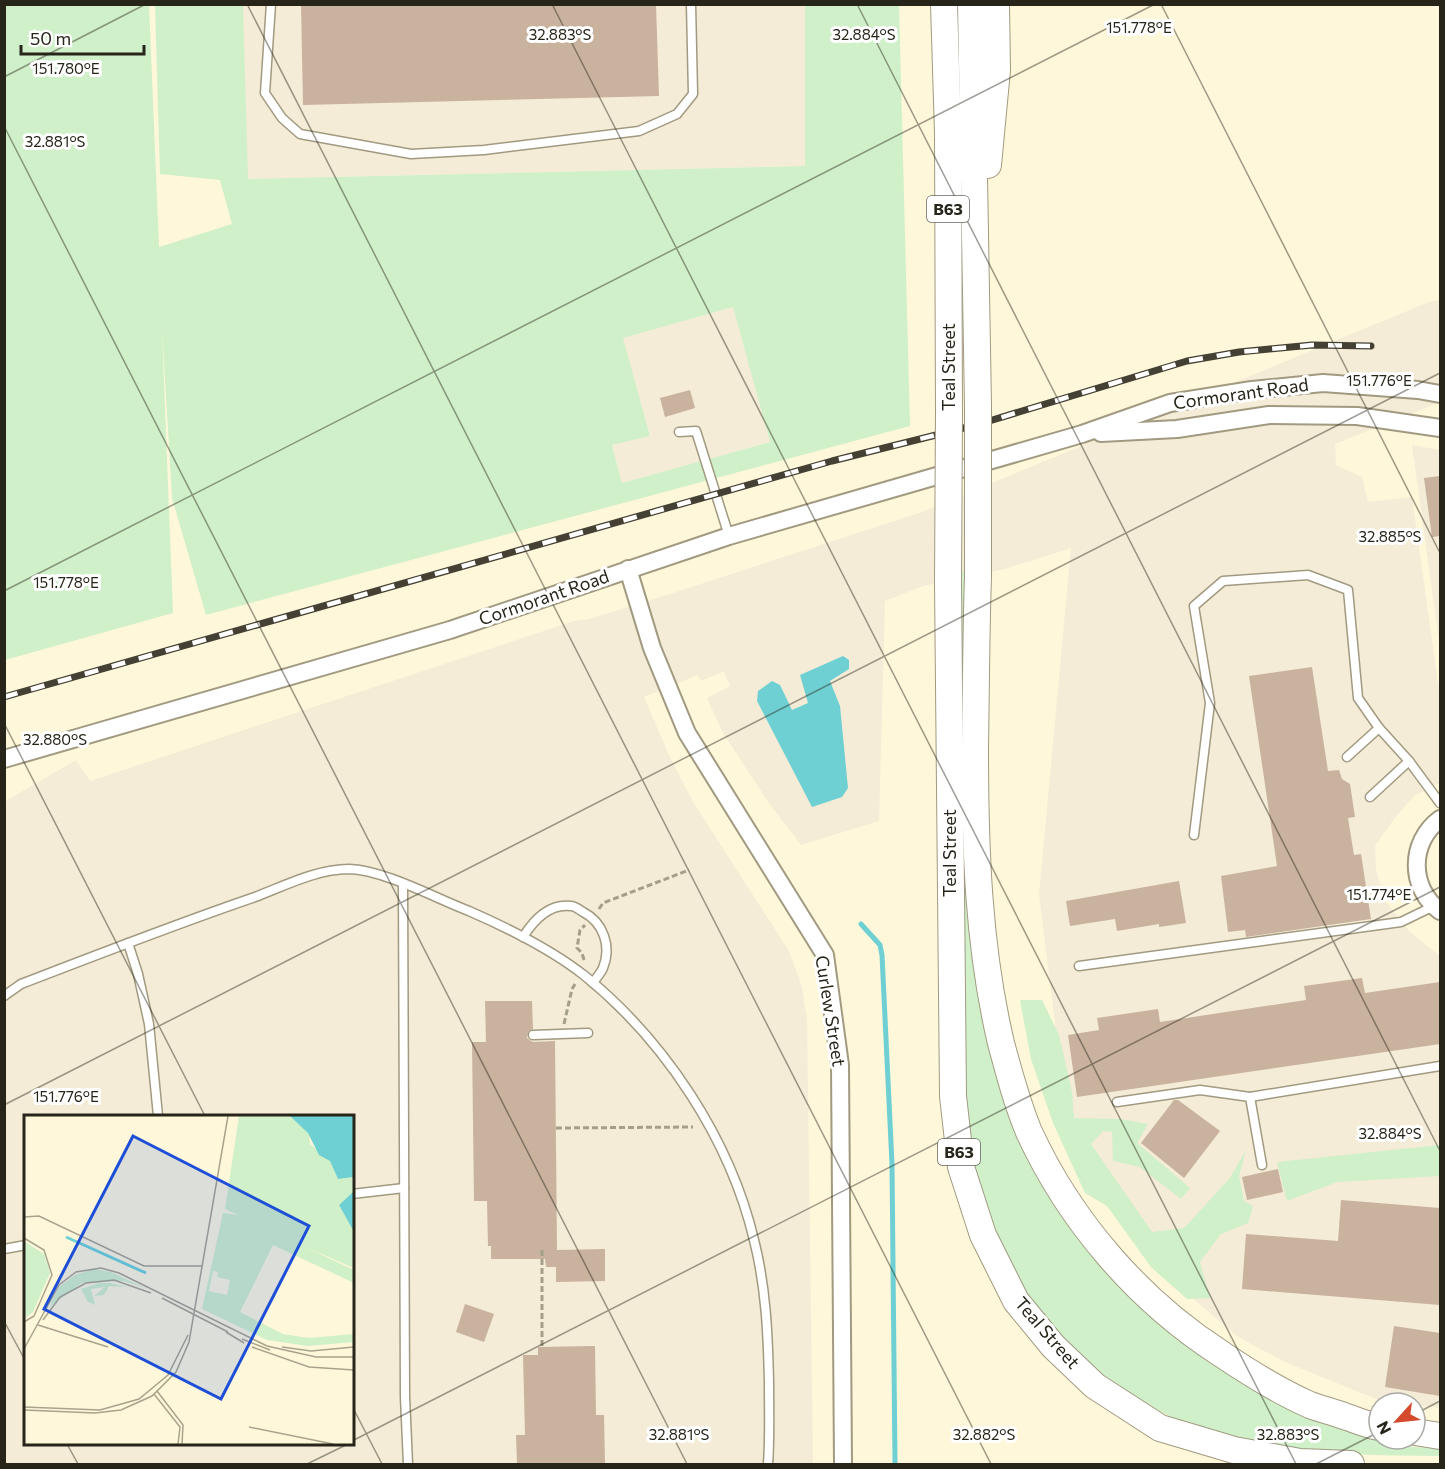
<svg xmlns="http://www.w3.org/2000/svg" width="1445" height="1469" font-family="Commissioner,sans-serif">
	<rect width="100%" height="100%" fill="#fef7da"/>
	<g fill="#f4ecd6" fill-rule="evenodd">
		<polygon points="243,5 805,5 806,166 247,179"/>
		<path d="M 1440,300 L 1440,402 L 1335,444 L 1336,465 L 1362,477 L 1368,502 L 1412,497 L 1440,697 L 1440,783 L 1414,796 L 1394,819 L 1375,846 L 1376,869 L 1384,899 L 1409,931 L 1440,956 L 1440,1408 L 1376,1399 L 1285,1362 L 1238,1337 L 1171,1280 L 1074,1144 L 1055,1023 L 1039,895 L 1071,548 L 1005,569 L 923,586 L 885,601 L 879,821 L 801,845 L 769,803 L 723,733 L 707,698 L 730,686 L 724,671 L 701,681 L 698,675 L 644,697 L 668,753 L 693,802 L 789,951 L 802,987 L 807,1020 L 813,1464 L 5,1464 L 4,802 L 76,760 L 90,781 L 574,621 L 589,619 L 676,592 L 922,512 L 1429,302 ZM 26,1116 L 352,1116 L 352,1444 L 26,1444 Z"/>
		<polygon points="733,307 771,442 622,483 612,445 650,435 622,338"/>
		<polygon points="1412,445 1440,450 1440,648"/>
	</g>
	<g fill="#d0f0c9" fill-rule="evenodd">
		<path d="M 5,5 L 149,5 L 159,247 L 232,224 L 220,180 L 160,174 L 155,5 L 243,5 L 248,179 L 805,166 L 805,5 L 899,5 L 910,426 L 206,615 L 172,498 L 162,329 L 173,613 L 5,660 ZM 733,307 L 770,442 L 622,483 L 612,445 L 650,436 L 623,338 Z"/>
		<path d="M 958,571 L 964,571 L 966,878 L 1016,1124 L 1146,1310 L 1205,1360 L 1272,1399 L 1382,1439 L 1413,1447 L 1440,1448 L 1440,1456 C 1377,1455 1313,1455 1250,1443 C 1155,1425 1061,1356 1013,1272 C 1002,1254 994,1233 986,1214 C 972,1179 968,1140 963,1103 Z"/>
		<polygon points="1020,1000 1042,1000 1059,1035 1072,1092 1074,1118 1120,1119 1148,1124 1137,1143 1190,1188 1181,1199 1140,1167 1113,1161 1112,1132 1103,1131 1091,1144 1152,1232 1184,1228 1230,1178 1246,1150 1239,1176 1244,1201 1253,1206 1248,1223 1221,1234 1200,1262 1210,1298 1187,1299 1151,1267 1107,1206 1085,1193 1053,1123 1031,1059"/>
		<polygon points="1440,1145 1440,1176 1337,1182 1287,1201 1277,1162"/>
	</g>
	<polygon fill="#6ed0d3" points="843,656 849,660 849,669 830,681 840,706 848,788 842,797 812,807 757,701 758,691 772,681 780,685 792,710 808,703 800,675"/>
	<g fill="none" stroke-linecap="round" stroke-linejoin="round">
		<polyline stroke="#6ed0d3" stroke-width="5" points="861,924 880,945 882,955 892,1164 895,1464"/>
	</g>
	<g fill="#c9b29e">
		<polygon points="301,4 656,4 659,96 303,105"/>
		<polygon points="690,390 695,408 665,417 660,398"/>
		<polygon points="1440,476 1440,536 1432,537 1424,478"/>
		<polygon points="1312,667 1328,771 1339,770 1342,779 1350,784 1355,817 1348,818 1354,855 1361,854 1371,919 1246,937 1245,930 1228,932 1221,876 1277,866 1249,676"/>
		<polygon points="1179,881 1186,923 1159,927 1159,924 1117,931 1115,919 1070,926 1066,901"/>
		<polygon points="1362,978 1365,993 1440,982 1440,1044 1077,1097 1068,1035 1099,1030 1097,1018 1158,1009 1160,1022 1306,1000 1304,986"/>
		<polygon points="485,1001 532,1001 533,1029 528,1032 527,1038 533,1042 555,1041 557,1250 605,1249 605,1281 556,1282 556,1267 546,1267 545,1259 491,1259 491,1246 488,1246 487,1201 474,1201 472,1042 486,1042"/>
		<polygon points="1174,1100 1178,1100 1220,1131 1184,1178 1141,1143"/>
		<polygon points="1278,1169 1283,1192 1247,1200 1242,1177"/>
		<polygon points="1341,1200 1440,1208 1440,1305 1242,1289 1246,1234 1338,1241"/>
		<polygon points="465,1304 494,1314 484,1342 456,1332"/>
		<polygon points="1394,1326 1440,1333 1440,1396 1385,1387"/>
		<polygon points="595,1346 596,1415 604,1415 605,1464 517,1464 516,1435 525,1435 523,1355 538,1355 538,1347"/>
	</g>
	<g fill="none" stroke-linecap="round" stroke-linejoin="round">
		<defs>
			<g id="lane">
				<polyline points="271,4 265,93 282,118 300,134 411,154 484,150 639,131 677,114 693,94 691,4"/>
				<polyline points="679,432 696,431 729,536"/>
				<polyline points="1347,757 1379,728"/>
				<polyline points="1370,797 1409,761"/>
				<polyline points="1194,835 1210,703 1194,606 1223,581 1308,575 1348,590 1358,698 1379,728 1409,761 1440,803"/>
				<polyline points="403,884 405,1397 408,1464"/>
				<path d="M 523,937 C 533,921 549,903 571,906 C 575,906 580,910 583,912 C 603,922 612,946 603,968 C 601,973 596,978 593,983"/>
				<polyline points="128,943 138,974 149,1024 158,1116"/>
				<polyline points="1079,966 1401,922 1434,906"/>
				<path d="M 4,996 L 21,984 C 99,954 176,924 255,897 C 284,886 317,869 349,869 C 384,870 435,898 469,911 C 508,928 551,949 585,976 C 665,1041 730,1139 754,1240 C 766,1287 768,1335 769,1383 C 769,1411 770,1438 768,1464"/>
				<polyline points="533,1035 588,1033"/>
				<polyline points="1250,1097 1262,1165"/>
				<polyline points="1117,1102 1200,1090 1250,1097 1440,1066"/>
				<polyline points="352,1194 404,1188"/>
				<polyline points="4,1249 26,1245"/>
			</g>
			<g id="street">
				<polyline points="1101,433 1177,429 1269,415 1357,416 1440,428"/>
				<polyline points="628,569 652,648 687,733 825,955 840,1065 843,1464"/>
				<polyline points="4,759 450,630 729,536 1082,434 1170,403 1252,390 1323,383 1418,390 1440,394"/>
				<path d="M 1440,819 C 1409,842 1409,888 1440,911"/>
			</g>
			<g id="primary">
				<polyline points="944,4 948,133 949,413"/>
				<polyline points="971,4 978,406"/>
				<polyline points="988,165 997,70 996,4"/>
				<path d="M 978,577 C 976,634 976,691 975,748 C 975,847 978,946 1001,1043 C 1009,1073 1017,1103 1029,1132 C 1070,1221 1138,1300 1220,1353 C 1248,1372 1278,1391 1310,1405 C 1321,1409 1333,1412 1344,1416 C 1356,1420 1367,1425 1379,1427"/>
				<polyline points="948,582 953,1096 961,1167 983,1235 1016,1301 1053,1346 1095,1386 1160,1428 1234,1450 1300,1462 1351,1464"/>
				<polyline points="1415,1432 1440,1436"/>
			</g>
		</defs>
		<use href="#lane" stroke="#a19a80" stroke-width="11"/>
		<use href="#street" stroke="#a19a80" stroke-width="20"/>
		<use href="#primary" stroke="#a19a80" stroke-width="28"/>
		<g stroke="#a49f89" stroke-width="3" stroke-dasharray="6 3" stroke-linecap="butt">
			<polyline points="599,909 603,903 689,870"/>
			<polyline points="584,960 582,953 577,948 580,930 585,925"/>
			<polyline points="564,1024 572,989 575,984"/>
			<polyline points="556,1128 693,1127"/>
			<polyline points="542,1250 542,1347"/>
		</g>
		<use href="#lane" stroke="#fff" stroke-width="8"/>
		<use href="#street" stroke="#fff" stroke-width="16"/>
		<use href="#primary" stroke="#fff" stroke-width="26"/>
		<defs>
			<polyline id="rail" points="4,697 832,461 976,425 1187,361 1239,352 1312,345 1371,346"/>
		</defs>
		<use href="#rail" stroke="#444134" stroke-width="7"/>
		<use href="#rail" stroke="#fff" stroke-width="4.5" stroke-dasharray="14" stroke-linecap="butt"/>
		<defs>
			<g id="primary-bridge">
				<polyline points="978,406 978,577"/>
				<polyline points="948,582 949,413"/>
			</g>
		</defs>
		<use href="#primary-bridge" stroke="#a19a80" stroke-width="28" stroke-linecap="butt"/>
		<use href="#primary-bridge" stroke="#fff" stroke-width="26"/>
	</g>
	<path fill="none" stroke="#27251a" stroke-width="1.5" stroke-opacity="0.45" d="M 247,4 L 991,1464M 552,4 L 1296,1464M 857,4 L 1440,1151M 1161,4 L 1440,553M 4,77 L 146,4M 4,126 L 687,1464M 4,591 L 1155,4M 4,723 L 205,1116M 4,1105 L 1440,373M 4,1321 L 26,1362M 352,1406 L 382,1464M 1415,1414 L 1440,1401M 352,1441 L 1440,887M 67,1444 L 78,1464M 307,1464 L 348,1444M 1316,1464 L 1379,1432"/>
	<g text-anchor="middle" stroke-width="6" stroke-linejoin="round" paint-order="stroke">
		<g fill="#fff" stroke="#68665f" stroke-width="1.5">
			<rect x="927" y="196" width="42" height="26" rx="4.5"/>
			<rect x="938" y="1139" width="42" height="26" rx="4.5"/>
		</g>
		<g font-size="16" font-weight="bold" fill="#27251a">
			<text x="948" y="215">B63</text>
			<text x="959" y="1158">B63</text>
		</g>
		<g font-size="18" fill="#27251a" stroke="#fff">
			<text transform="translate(949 367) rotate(-90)" y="6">Teal Street</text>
			<text transform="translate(1241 394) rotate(-8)" y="6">Cormorant Road</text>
			<text transform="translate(544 598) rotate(-19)" y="6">Cormorant Road</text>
			<text transform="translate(950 853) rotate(-90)" y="6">Teal Street</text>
			<text transform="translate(830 1011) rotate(81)" y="6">Curlew Street</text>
			<text transform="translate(1047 1333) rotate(49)" y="6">Teal Street</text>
		</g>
	</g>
	<g transform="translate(24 1115)">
		<rect width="330" height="330" fill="#fef7da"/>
		<path d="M 215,1 L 266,1 L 285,18 L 286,29 L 306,46 L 314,64 L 330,62 L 330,76 L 315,90 L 330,117 L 330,153 L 279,131 L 330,155 L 330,168 L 249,130 L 216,197 L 259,219 L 285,223 L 330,219 L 330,227 L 284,231 L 243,225 L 178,194 L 199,98 L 214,100 L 201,94 ZM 189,156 L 194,157 L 193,162 L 206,165 L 203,180 L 185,176 ZM 0,126 L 20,139 L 26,158 L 9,197 L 0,204 ZM 70,154 L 87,157 L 121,173 L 99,166 L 58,168 L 25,192 L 35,172 L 51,160 ZM 75,168 L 86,168 L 103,172 L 85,171 L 80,180 L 70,181 L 81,172 L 67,174 L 71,190 L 64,187 L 57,174 Z" fill="#d0f0c9" fill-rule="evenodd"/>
		<path d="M 266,1 L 330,1 L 330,62 L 314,64 L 306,46 L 295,40 L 284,18 ZM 330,76 L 330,117 L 315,90 Z" fill="#6ed0d3"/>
		<path fill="none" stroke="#6ed0d3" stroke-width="3" d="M 42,122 L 122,158"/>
		<path fill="none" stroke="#a8a38d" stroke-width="1.5" d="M 0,102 L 15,101 L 120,151 L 178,151M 0,123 L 20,135 L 28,160 L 10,201 L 0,207M 138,183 L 204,217M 19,205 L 36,182 L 62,168 L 90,165 L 127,178M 14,210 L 84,232M 202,217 L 220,228M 218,224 L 246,235M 228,232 L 285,252 L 330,255M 258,232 L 287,236 L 330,232M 0,234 L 35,170 L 52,157 L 77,153 L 95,158 L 243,231 L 292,242 L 330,242M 133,276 L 159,310 L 158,329M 130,279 L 156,312 L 154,329M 0,292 L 76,295 L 115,284 L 144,260 L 164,220M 0,295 L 71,298 L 97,295 L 128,281 L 152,257 L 165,227 L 204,1M 225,312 L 309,329"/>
		<path fill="#1d4ed8" fill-opacity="0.15" stroke="#1d4ed8" stroke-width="3" d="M 109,21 L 285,111 L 197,284 L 20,194 Z"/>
		<rect width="330" height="330" fill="none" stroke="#27251a" stroke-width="3"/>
	</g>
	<g font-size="15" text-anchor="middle" fill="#27251a" stroke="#fff" stroke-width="6" stroke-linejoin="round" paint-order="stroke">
		<text x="1139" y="33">151.778°E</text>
		<text x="560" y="40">32.883°S</text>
		<text x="864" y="40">32.884°S</text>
		<text x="66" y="74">151.780°E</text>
		<text x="55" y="147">32.881°S</text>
		<text x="1379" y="386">151.776°E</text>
		<text x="1390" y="542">32.885°S</text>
		<text x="66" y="588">151.778°E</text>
		<text x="55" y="745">32.880°S</text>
		<text x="1379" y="900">151.774°E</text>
		<text x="66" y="1102">151.776°E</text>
		<text x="1390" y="1139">32.884°S</text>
		<text x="679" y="1440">32.881°S</text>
		<text x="984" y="1440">32.882°S</text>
		<text x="1288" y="1440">32.883°S</text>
	</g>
	<rect width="1445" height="1469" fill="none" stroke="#27251a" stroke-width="12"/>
	<g transform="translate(1397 1421) rotate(243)"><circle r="28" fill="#ffffff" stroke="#a9a8a3" stroke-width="1.5"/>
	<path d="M0-4.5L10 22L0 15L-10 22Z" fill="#d54a2d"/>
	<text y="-9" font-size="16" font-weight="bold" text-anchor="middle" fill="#27251a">N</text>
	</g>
	<path d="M21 45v9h123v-9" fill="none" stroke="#27251a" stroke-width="3"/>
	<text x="30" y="45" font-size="18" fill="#27251a" stroke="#ffffff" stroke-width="4.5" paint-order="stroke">50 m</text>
</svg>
